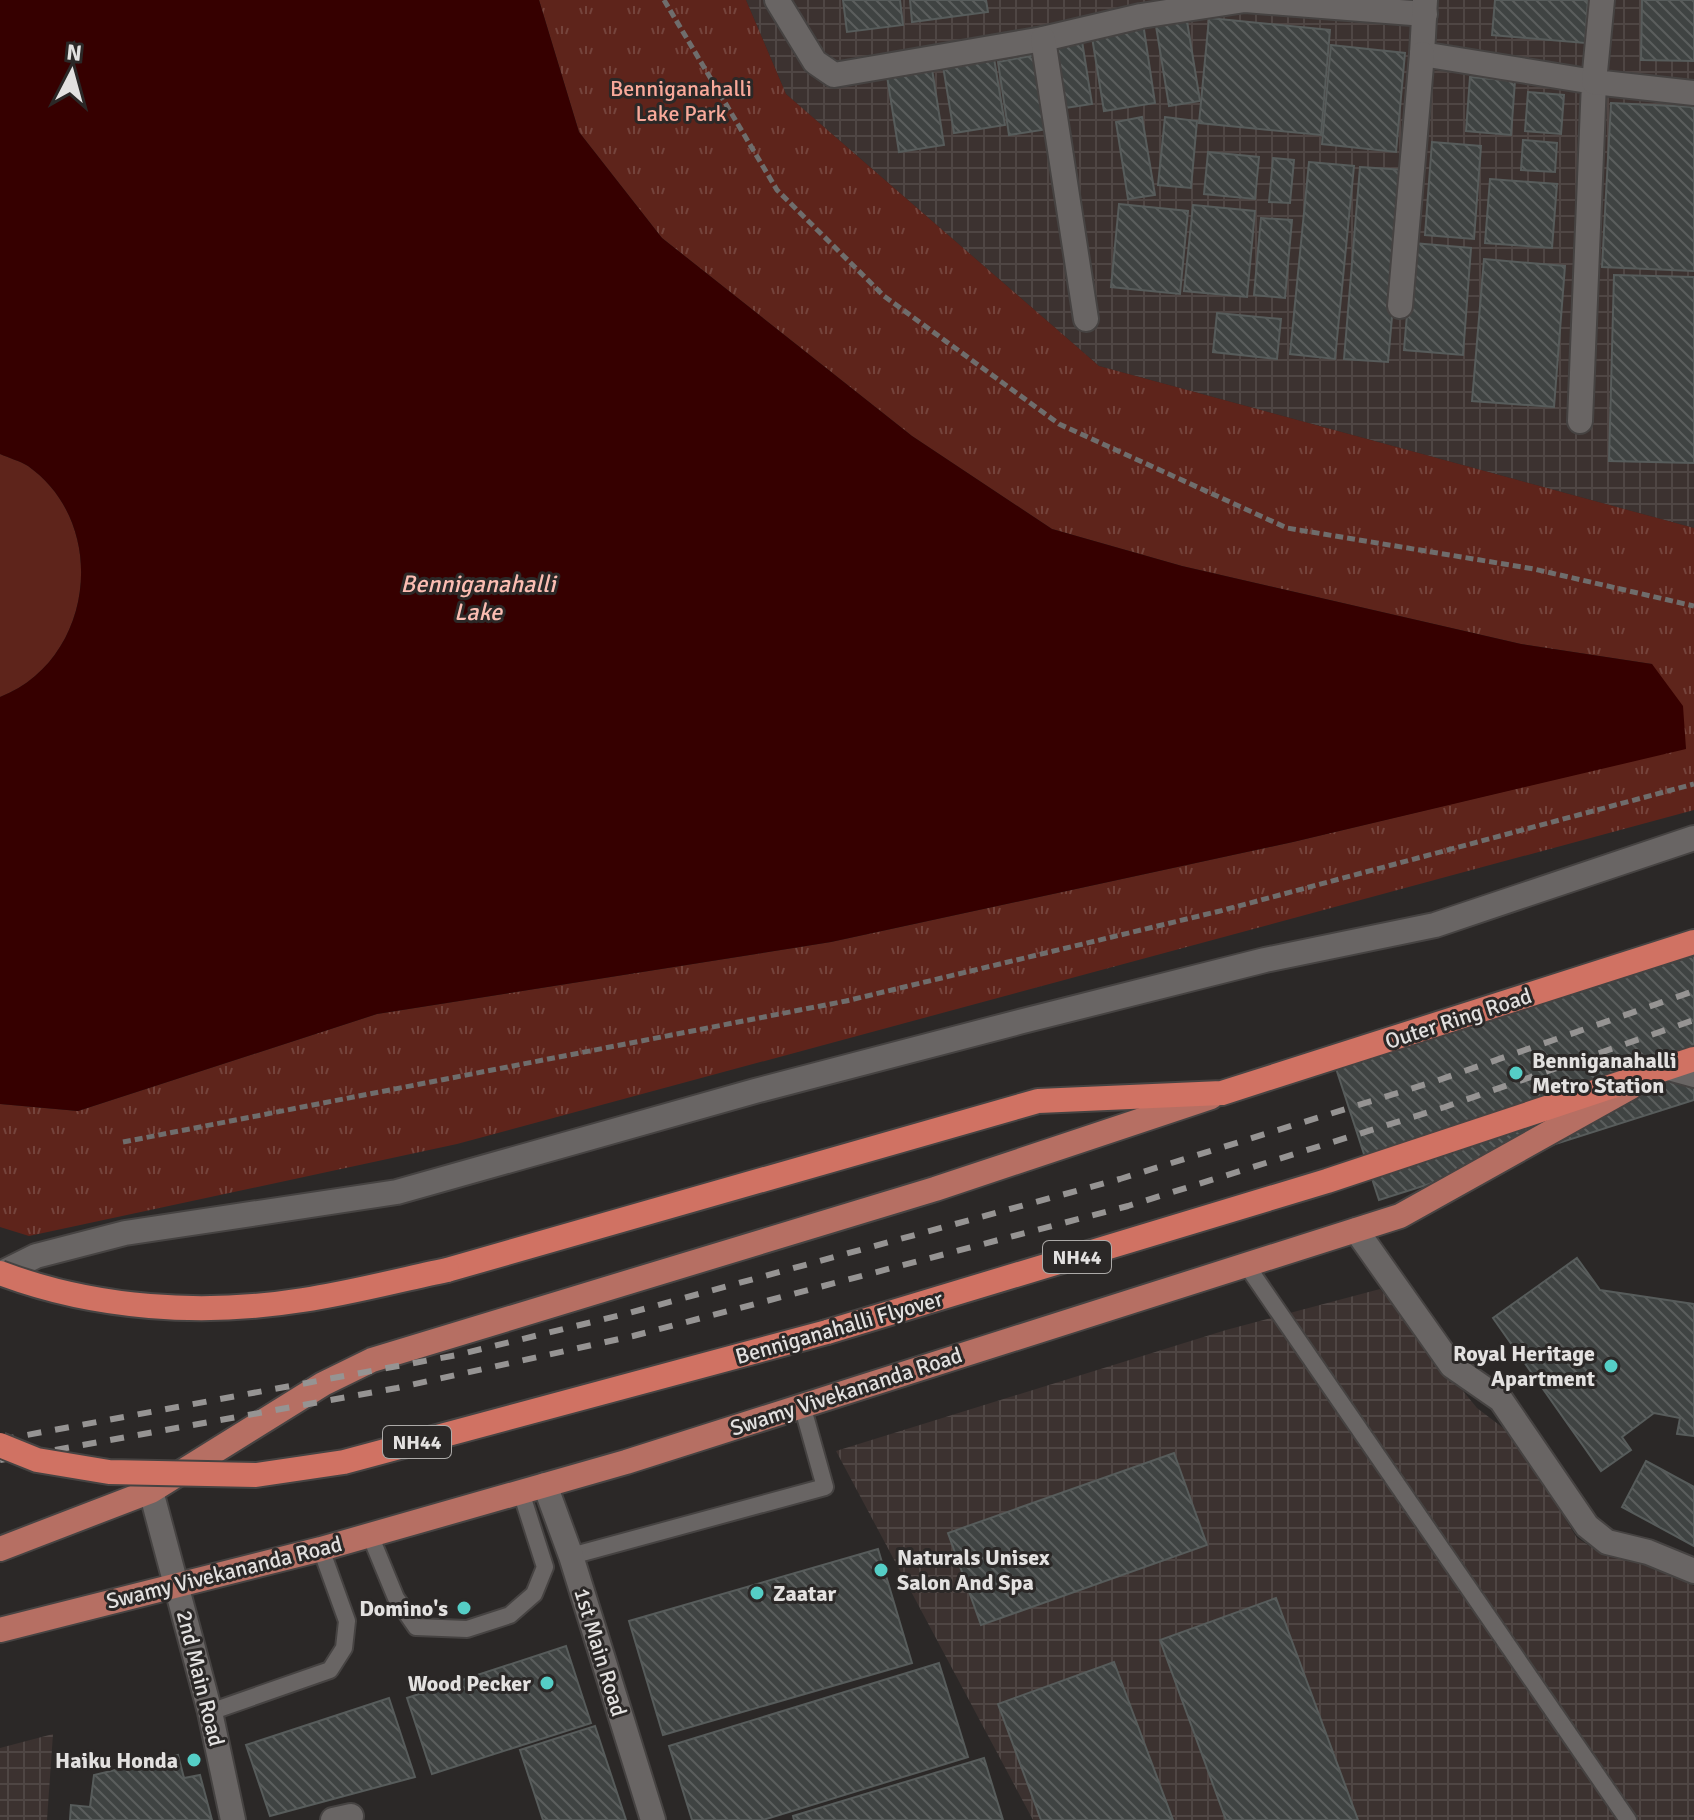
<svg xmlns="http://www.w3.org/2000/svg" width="1694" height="1820" font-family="Signika,sans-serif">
	<defs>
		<pattern id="industrial-grid" width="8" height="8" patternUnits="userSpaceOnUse" patternTransform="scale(2)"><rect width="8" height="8" fill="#3c3230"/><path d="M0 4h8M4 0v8" fill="none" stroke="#4f4644"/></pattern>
		<pattern id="park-tufts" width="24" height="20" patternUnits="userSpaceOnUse" patternTransform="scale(2)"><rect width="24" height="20" fill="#5e241b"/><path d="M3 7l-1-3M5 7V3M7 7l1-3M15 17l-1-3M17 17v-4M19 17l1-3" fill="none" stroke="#75443c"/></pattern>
		<pattern id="building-back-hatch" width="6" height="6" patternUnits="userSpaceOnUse" patternTransform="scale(2)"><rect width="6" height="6" fill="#3f4342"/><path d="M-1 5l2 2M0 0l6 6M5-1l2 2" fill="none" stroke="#5b5e5d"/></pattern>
	</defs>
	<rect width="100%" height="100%" fill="#2b2827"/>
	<g fill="url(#industrial-grid)">
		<polygon points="746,0 1694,0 1694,528 1099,366 786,94"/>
		<polygon points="1380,1289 1477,1408 1515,1437 1577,1538 1601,1553 1645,1561 1694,1586 1694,1820 1033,1820 836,1451 1226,1330"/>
		<polygon points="53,1734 47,1820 0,1820 0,1748"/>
	</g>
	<path fill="#5e241b" d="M 0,454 C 9,458 20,461 28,466 C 111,525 93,661 0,697 Z"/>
	<polygon fill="url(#park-tufts)" points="539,0 746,0 786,94 1099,366 1694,528 1694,810 457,1144 29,1236 0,1227 0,1104 78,1111 377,1014 831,942 1293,842 1686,748 1652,664 1521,644 1182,566 1052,529 912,436 662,238 579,132"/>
	<path fill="#360000" d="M 0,0 L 539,0 L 579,132 L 662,238 L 912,436 L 1052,529 L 1182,566 L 1521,644 L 1652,664 L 1683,706 L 1686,749 L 1293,842 L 831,942 L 377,1014 L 78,1111 L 0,1104 L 0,697 C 93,661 111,525 28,466 C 20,461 9,458 0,454 Z"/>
	<g fill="url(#building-back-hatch)" stroke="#575c5b" stroke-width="2">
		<polygon points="843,0 900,0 903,25 847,32"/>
		<polygon points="910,0 986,0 988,12 912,22"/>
		<polygon points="1495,0 1588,0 1585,43 1492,35"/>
		<polygon points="1642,0 1694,0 1694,61 1641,60"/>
		<polygon points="1209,18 1330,30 1321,135 1199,123"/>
		<polygon points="1187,21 1200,101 1169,106 1156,26"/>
		<polygon points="1143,23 1155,103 1104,111 1091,31"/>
		<polygon points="1082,41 1092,104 1058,109 1048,47"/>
		<polygon points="1331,45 1405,53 1396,152 1322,144"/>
		<polygon points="993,52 1005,125 954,133 942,60"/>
		<polygon points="1036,55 1048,129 1009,135 998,62"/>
		<polygon points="932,69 944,145 899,152 887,76"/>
		<polygon points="1470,77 1515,81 1511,135 1466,131"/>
		<polygon points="1528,92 1564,95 1561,134 1525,131"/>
		<polygon points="1611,103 1694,107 1694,271 1602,267"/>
		<polygon points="1142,117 1155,195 1128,199 1116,122"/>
		<polygon points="1165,117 1197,121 1191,188 1158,185"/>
		<polygon points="1523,140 1557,143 1555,172 1521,170"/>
		<polygon points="1432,142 1481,146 1474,239 1425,235"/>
		<polygon points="1208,152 1259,157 1255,199 1204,194"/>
		<polygon points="1273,158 1294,160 1290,203 1269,202"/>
		<polygon points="1309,162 1354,166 1335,359 1290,354"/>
		<polygon points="1360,167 1405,170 1388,362 1344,359"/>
		<polygon points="1490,179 1557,184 1552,248 1485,243"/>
		<polygon points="1119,204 1188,211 1180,294 1111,287"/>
		<polygon points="1193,205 1255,211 1247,297 1184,291"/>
		<polygon points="1261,218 1292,220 1285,298 1254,295"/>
		<polygon points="1413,243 1471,248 1463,355 1404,350"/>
		<polygon points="1484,259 1565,266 1554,407 1472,401"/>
		<polygon points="1614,275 1694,277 1694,463 1609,461"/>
		<polygon points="1217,313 1281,319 1277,359 1213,352"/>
		<polygon points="1694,929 1694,1100 1379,1200 1329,1047"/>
		<polygon points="1577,1258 1600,1290 1694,1304 1694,1436 1677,1434 1680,1418 1654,1413 1622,1437 1631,1450 1601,1471 1493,1318"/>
		<polygon points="1174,1453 1207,1545 981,1625 948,1533"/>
		<polygon points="1646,1461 1694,1487 1694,1546 1622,1507"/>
		<polygon points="878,1549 912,1663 663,1735 629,1621"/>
		<polygon points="1276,1598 1358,1820 1226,1820 1160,1640"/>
		<polygon points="566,1646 591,1723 432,1774 407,1698"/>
		<polygon points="1114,1662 1173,1820 1041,1820 998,1704"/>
		<polygon points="939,1663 968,1757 763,1820 692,1820 669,1746"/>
		<polygon points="389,1698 415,1777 270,1816 246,1745"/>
		<polygon points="595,1726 626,1820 543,1820 520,1750"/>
		<polygon points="178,1755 184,1778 200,1775 212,1820 70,1820 71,1805 90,1807 94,1775"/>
		<polygon points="984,1758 1003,1820 794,1820 793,1816"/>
	</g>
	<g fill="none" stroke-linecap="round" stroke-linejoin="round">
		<defs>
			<g id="service">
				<polyline points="1661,1070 1694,1079"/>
				<polyline points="1245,1263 1628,1820"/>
				<polyline points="370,1535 396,1598 416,1627 467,1629 510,1615 534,1594 545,1567 521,1492"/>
				<polyline points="571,1556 825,1487 802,1405"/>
				<polyline points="210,1712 330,1670 344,1648 347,1621 321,1549"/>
			</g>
			<g id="minor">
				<polyline points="777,0 815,62 834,75 1043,39 1141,16 1245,0 1425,14"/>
				<polyline points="1425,0 1422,54 1594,82 1580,421"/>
				<polyline points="1602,0 1594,82 1694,93"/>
				<polyline points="1043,39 1086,319"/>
				<polyline points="1400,306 1422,54"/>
				<polyline points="1356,1230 1452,1366 1501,1400 1587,1526 1607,1542 1648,1552 1694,1571"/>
				<polyline points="0,1274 36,1256 125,1233 397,1192 755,1091 1019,1022 1265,960 1435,925 1694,838"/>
				<polyline points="545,1485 571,1556 653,1820"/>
				<polyline points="151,1491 210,1712 233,1820"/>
				<polyline points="333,1820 351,1816"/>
			</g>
			<g id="primary">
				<polyline points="0,1549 151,1491 323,1384 372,1360 935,1189 1211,1097"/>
				<polyline points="0,1630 321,1549 626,1462 1400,1216 1631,1087"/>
			</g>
			<g id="trunk">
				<polyline points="447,1270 1038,1101 1222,1093 1694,942"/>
				<polyline points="827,1332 1327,1181 1694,1059"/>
			</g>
		</defs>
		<use href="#service" stroke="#464342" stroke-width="20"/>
		<use href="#minor" stroke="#464342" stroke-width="28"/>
		<use href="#primary" stroke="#464342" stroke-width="28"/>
		<use href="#trunk" stroke="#464342" stroke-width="28"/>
		<g stroke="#6f6d6c" stroke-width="5" stroke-dasharray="8 4" stroke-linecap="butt">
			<polyline points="664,0 777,190 884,296 1059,424 1287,528 1534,569 1694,606"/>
			<polyline points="123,1142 846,1001 1220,911 1694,784"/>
		</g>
		<use href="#service" stroke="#696564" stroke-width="16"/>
		<use href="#minor" stroke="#696564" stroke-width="24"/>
		<use href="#primary" stroke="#b66f63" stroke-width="24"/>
		<use href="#trunk" stroke="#d07263" stroke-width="24"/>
		<g stroke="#969493" stroke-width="6" stroke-dasharray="14 14" stroke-linecap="butt">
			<polyline points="0,1440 457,1355 629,1313 1120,1179 1436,1081 1694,991"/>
			<polyline points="0,1460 397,1388 633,1336 1128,1206 1445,1107 1694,1020"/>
		</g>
		<defs>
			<g id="trunk-bridge">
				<path d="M 0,1273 C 95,1309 203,1316 303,1300 C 351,1293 399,1280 447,1270"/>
				<polyline points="0,1445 37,1460 109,1472 256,1475 344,1462 827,1332"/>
			</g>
		</defs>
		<use href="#trunk-bridge" stroke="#464342" stroke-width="28" stroke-linecap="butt"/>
		<use href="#trunk-bridge" stroke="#d07263" stroke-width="24"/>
	</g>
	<g fill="#55cec6" stroke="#2b2827" stroke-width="3">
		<circle cx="1516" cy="1073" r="8"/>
		<circle cx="1611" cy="1366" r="8"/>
		<circle cx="881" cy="1570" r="8"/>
		<circle cx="757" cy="1593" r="8"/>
		<circle cx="464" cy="1608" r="8"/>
		<circle cx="547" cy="1683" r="8"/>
		<circle cx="194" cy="1760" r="8"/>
	</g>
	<g text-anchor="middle" stroke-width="6" stroke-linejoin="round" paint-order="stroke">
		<g fill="#2b2827" stroke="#acaaa8" stroke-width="2">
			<rect x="1043" y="1241" width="68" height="32" rx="6"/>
			<rect x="383" y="1426" width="68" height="32" rx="6"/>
		</g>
		<g font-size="20" font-weight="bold" fill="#e3e1e0">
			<text x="1077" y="1264">NH44</text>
			<text x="417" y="1449">NH44</text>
		</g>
		<g font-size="22" fill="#f9a99a" stroke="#2b2827">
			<text x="681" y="96">Benniganahalli<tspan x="681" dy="25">Lake Park</tspan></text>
		</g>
		<g font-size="22" fill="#e3e1e0" stroke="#2b2827">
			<text transform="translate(1458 1018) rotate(-18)" y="8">Outer Ring Road</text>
			<text transform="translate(839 1327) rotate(-16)" y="8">Benniganahalli Flyover</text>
			<text transform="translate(846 1391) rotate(-18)" y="8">Swamy Vivekananda Road</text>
			<text transform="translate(224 1572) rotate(-14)" y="8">Swamy Vivekananda Road</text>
			<text transform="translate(601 1652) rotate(73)" y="8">1st Main Road</text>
			<text transform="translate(201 1678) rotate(76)" y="8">2nd Main Road</text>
		</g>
		<g font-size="22" font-weight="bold" fill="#e3e1e0" stroke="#2b2827" text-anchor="end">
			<text x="1532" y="1068" text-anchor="start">Benniganahalli<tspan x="1532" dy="25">Metro Station</tspan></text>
			<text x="1595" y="1361">Royal Heritage<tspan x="1595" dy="25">Apartment</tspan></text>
			<text x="897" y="1565" text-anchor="start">Naturals Unisex<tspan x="897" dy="25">Salon And Spa</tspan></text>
			<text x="773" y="1601" text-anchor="start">Zaatar</text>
			<text x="448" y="1616">Domino's</text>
			<text x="531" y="1691">Wood Pecker</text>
			<text x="178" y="1768">Haiku Honda</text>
		</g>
		<g font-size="24" font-style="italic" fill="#fbbdb2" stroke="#2b2827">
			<text x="478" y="592">Benniganahalli<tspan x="478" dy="28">Lake</tspan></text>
		</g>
	</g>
	<g transform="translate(72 72) rotate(6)" stroke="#2b2827" stroke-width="6" paint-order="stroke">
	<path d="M0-6L14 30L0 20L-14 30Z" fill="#e3e1e0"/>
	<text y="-12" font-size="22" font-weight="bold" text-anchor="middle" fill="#e3e1e0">N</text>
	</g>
</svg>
